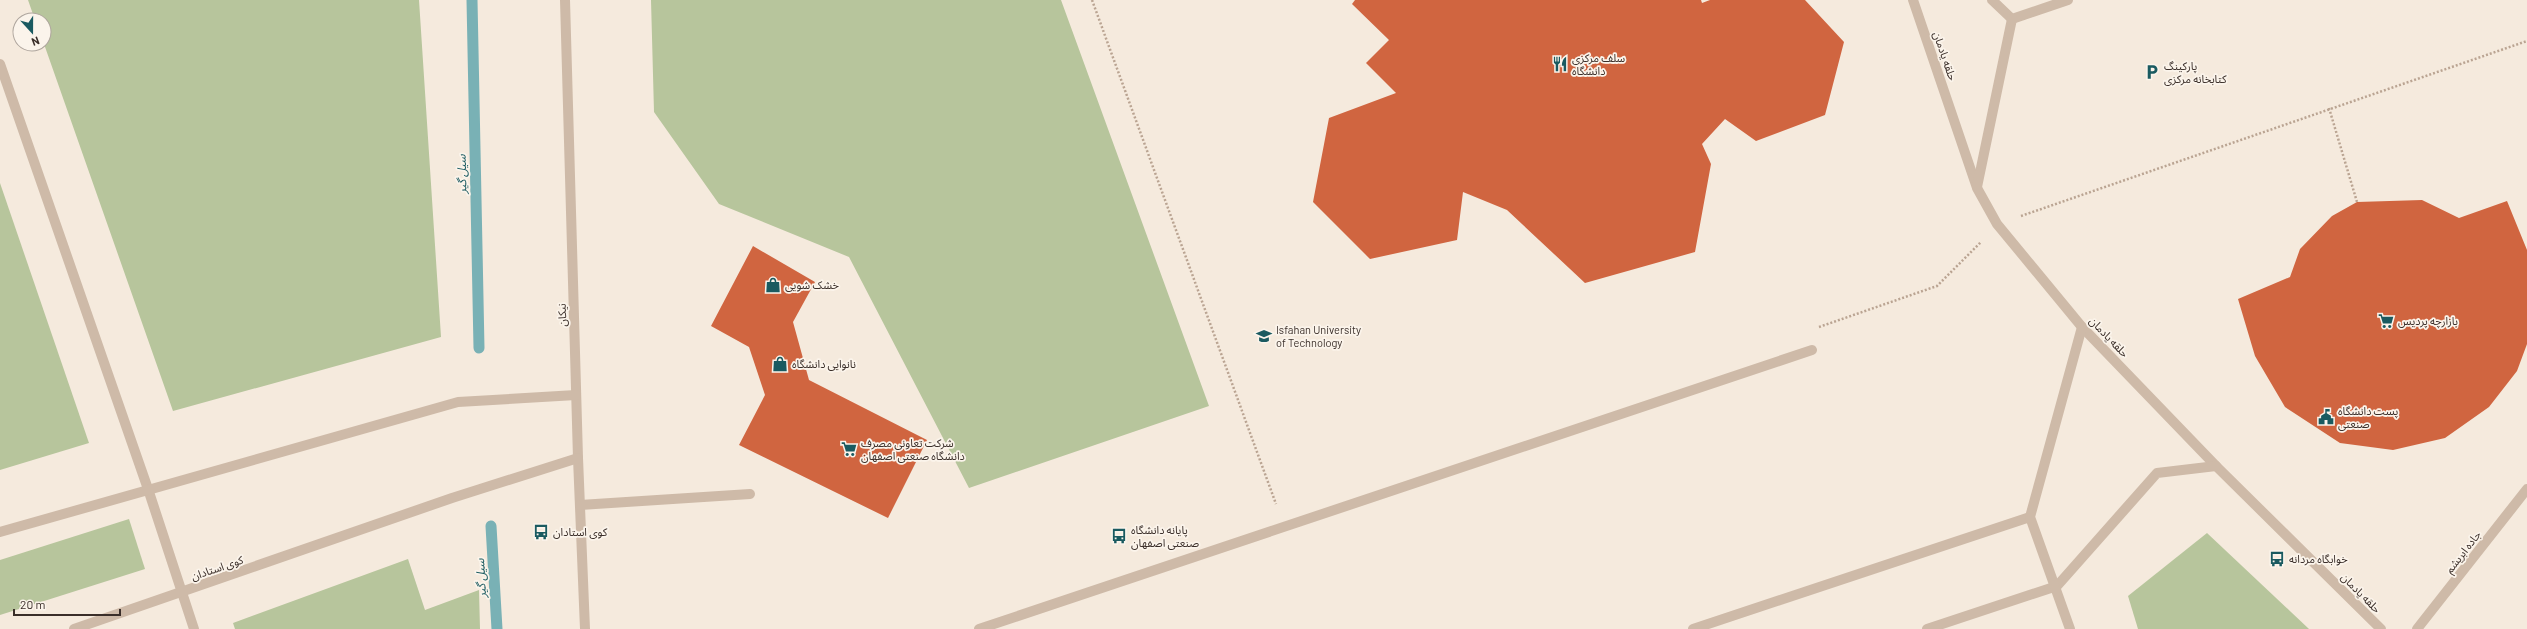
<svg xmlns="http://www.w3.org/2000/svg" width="2527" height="629" font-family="Barlow,'Noto Sans Arabic',sans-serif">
	<rect width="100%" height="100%" fill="#f5eadd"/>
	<g fill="#b7c59c">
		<polygon points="28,0 419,0 441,337 173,411 44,44 44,20 35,20"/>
		<polygon points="651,0 1061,0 1209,406 969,488 849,257 719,204 654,112"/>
		<polygon points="0,183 89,443 0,470"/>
		<polygon points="129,519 145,569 0,615 0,560"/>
		<polygon points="2207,533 2309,629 2138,629 2128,596"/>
		<polygon points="408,559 425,610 479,590 480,629 235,629 233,623"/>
	</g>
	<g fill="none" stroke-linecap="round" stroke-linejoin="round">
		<g stroke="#79b1b5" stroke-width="11">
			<polyline points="472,0 479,348"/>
			<polyline points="491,526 497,629"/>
		</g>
	</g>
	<g fill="#d06540">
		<polygon points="1355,0 1701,0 1702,3 1710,0 1805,0 1844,42 1825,115 1756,141 1725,119 1702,144 1711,164 1695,252 1585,283 1507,210 1463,192 1457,240 1370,259 1313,202 1329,118 1396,93 1366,63 1389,40 1352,4"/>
		<polygon points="2422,200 2459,218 2507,201 2527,250 2527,344 2517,371 2489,407 2445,438 2393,450 2340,443 2285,407 2255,356 2238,299 2290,277 2300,249 2332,216 2357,202"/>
		<polygon points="753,246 815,282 793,322 809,380 927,440 888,518 739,445 765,395 749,347 711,326"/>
	</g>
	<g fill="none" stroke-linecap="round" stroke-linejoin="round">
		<g stroke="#baa492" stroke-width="2.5" stroke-dasharray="2 2" stroke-linecap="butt">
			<polyline points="1092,0 1276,504"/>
			<polyline points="2329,108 2357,202"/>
			<polyline points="2021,216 2527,41"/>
			<polyline points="1819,327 1937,286 1981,242"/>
		</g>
		<g stroke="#cebaa8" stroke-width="10">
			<polyline points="565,0 578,458 585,629"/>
			<polyline points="1913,0 1977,188 1997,224 2082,327 2216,466 2381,629"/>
			<polyline points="1992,0 2012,19"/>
			<polyline points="2012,19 2068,0"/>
			<polyline points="0,64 148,489 194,629"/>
			<polyline points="1977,187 2012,19"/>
			<polyline points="580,505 750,494"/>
			<polyline points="0,532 458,402 576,395"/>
			<polyline points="74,629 452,498 578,458"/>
			<polyline points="979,629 1812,350"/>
			<polyline points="1693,629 2030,517"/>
			<polyline points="1927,629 2057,586 2157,473 2216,466"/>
			<polyline points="2070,629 2030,517 2082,327"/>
			<polyline points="2417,629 2527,489"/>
		</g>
	</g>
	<defs>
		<symbol id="restaurant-bare" viewBox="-9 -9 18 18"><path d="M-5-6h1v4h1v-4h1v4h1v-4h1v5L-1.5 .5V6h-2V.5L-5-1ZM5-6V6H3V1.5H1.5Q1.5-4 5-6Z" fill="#1a5a60" stroke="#fbf4eb" stroke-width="2.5" paint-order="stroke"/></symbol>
		<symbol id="parking-bare" viewBox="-9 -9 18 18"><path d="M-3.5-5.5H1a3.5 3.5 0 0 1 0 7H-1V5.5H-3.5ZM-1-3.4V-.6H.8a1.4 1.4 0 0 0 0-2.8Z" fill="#1a5a60" stroke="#fbf4eb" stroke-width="2.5" paint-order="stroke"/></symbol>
		<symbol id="shop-bare" viewBox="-9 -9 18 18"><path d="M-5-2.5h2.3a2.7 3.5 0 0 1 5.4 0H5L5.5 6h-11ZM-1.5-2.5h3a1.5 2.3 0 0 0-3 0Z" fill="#1a5a60" stroke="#fbf4eb" stroke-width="2.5" paint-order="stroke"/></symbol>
		<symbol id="supermarket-bare" viewBox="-9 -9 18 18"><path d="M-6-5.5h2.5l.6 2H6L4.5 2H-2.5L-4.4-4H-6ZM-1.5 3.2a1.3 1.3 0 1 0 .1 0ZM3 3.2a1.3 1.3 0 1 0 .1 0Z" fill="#1a5a60" stroke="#fbf4eb" stroke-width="2.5" paint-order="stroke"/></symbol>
		<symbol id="university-bare" viewBox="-9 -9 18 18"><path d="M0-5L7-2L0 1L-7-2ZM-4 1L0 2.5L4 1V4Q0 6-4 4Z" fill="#1a5a60" stroke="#fbf4eb" stroke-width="2.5" paint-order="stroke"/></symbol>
		<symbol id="civic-bare" viewBox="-9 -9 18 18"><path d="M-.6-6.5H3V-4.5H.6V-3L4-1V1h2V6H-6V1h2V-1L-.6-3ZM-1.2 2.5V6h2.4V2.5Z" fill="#1a5a60" stroke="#fbf4eb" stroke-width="2.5" paint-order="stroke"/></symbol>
		<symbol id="bus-bare" viewBox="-9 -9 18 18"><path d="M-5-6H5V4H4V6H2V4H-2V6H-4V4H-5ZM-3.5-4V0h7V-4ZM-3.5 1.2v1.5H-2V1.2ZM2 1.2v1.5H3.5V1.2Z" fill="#1a5a60" stroke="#fbf4eb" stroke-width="2.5" paint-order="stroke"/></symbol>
	</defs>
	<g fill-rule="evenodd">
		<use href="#restaurant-bare" x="1549" y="53" width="22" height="22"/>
		<use href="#parking-bare" x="2141" y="61" width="22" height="22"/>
		<use href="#shop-bare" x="762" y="274" width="22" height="22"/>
		<use href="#supermarket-bare" x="2375" y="310" width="22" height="22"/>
		<use href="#university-bare" x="1253" y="325" width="22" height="22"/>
		<use href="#shop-bare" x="769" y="353" width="22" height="22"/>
		<use href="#civic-bare" x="2315" y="406" width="22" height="22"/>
		<use href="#supermarket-bare" x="838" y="438" width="22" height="22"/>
		<use href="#bus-bare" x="530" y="521" width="22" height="22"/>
		<use href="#bus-bare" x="1108" y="525" width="22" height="22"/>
		<use href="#bus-bare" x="2266" y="548" width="22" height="22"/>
	</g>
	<g text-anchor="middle" stroke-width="3.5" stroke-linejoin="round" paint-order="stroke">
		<g font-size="11" fill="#3a2e29" stroke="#fbf4eb">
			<text transform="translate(1945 56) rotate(71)" y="4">حلقه یادمان</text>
			<text transform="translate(562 315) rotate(-92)" y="4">نیکان</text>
			<text transform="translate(2109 337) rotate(46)" y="4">حلقه یادمان</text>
			<text transform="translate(2463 552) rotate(-52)" y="4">جاده ابریشم</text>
			<text transform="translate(217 568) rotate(-19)" y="4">کوی استادان</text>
			<text transform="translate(2361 593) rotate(45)" y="4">حلقه یادمان</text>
		</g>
		<g font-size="11" fill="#3a2e29" stroke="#fbf4eb" text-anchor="start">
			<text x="1572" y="62">سلف مرکزی<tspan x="1572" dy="13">دانشگاه</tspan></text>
			<text x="2164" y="70">پارکینگ<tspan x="2164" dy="13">کتابخانه مرکزی</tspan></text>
			<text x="785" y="289">خشک شویی</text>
			<text x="2398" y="325">بازارچه پردیس</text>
			<text x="1276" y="334">Isfahan University<tspan x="1276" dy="13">of Technology</tspan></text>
			<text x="792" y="368">نانوایی دانشگاه</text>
			<text x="2338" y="415">پست دانشگاه<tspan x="2338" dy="13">صنعتی</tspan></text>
			<text x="861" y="447">شرکت تعاونی مصرف<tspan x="861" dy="13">دانشگاه صنعتی اصفهان</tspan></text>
			<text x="1131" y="534">پایانه دانشگاه<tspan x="1131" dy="13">صنعتی اصفهان</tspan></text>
			<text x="553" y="536">کوی استادان</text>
			<text x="2289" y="563">خوابگاه مردانه</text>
		</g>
		<g font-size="12" font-style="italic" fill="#1a5a60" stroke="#fbf4eb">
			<text transform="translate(462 174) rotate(-91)" y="4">سیل گیر</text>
			<text transform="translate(481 578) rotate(-93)" y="4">سیل گیر</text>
		</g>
	</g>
	<g transform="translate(32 32) rotate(159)"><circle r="19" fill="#fbf4eb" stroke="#aea59d"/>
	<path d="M0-3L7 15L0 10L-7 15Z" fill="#1a5a60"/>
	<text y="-6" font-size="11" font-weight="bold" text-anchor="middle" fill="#3a2e29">N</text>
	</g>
	<path d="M14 609v6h106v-6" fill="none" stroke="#3a2e29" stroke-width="2"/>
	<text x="20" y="609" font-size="12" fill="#3a2e29" stroke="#fbf4eb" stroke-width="3" paint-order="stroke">20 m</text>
</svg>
